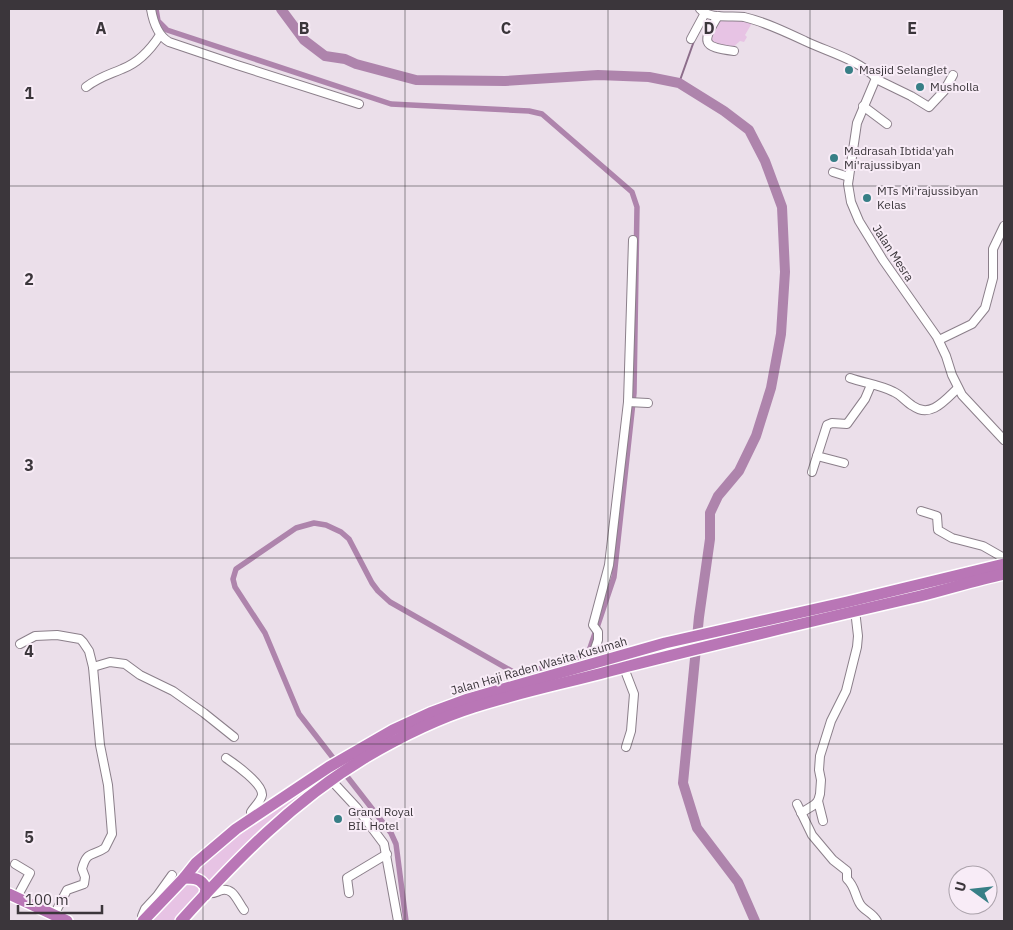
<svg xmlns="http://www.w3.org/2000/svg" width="1013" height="930" font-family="'IBM Plex Sans',sans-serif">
	<rect width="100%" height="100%" fill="#ebdfea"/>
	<g fill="#e7c3e4">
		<polygon points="718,19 735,20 752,23 745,35 747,37 744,42 740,41 731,49 718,47 706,38"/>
		<polygon points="333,772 209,889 193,874 222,848 256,823"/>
		<path d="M 189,883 L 195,883 L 199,886 C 201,900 185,912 176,921 L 150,921 L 182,887 Z"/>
	</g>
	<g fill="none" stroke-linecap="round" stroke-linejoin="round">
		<polyline stroke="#8c6d8a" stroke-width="2" points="679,83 694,41"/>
		<g stroke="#ae84ac" stroke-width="5.5">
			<polyline points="156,9 158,21 167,30 391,104 529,111 542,114 632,192 637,207 634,393 614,577 588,654 583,657 521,674 515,673 390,602 378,591 372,583 349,539 341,532 326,525 314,523 296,528 236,569 233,579 235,587 265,633 299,714 337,763"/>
			<polyline points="342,770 391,833 396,844 406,921"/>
		</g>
		<polyline stroke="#ae84ac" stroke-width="10" points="281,9 304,40 325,56 345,59 356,64 416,80 505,81 598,75 649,77 679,83 724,111 749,130 765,161 782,207 785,272 781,334 771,388 756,436 739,471 718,496 710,513 710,539 699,617 683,783 697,828 738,882 755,921"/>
		<defs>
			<g id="minor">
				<path d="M 151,9 C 153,21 157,35 169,42 L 237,65 L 359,104"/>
				<path d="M 700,9 C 710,20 731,15 744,17 C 765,22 786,32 805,41 C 828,52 857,59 876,78 L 857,123 L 848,184 L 851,202 L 859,221 L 883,260 L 937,337 L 946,356 L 952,375 L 962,395 L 1004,440"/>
				<path d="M 718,16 C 702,42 701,47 734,51"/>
				<polyline points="691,39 705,13"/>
				<polyline points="876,79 911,96 929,107 944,91 953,75"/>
				<path d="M 86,87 C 99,77 108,75 122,69 C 138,63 151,49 160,35"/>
				<polyline points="863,106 887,124"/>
				<polyline points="833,172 849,177"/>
				<polyline points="939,340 972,324 985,308 993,278 993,249 1004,226"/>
				<path d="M 850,378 C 864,383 881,385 894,392 C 901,395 906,402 913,406 C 931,419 946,399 958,388"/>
				<polyline points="628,402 648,403"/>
				<polyline points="817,456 844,463"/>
				<polyline points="812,472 827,425 832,423 847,424 865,399 871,385"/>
				<polyline points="921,511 937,516 938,530 952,538 983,546 1004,558"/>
				<path d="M 20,644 L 35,636 L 57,635 L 80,639 L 83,642 L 89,651 L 93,667 L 100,745 L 108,785 L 110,809 L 112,834 L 105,848 C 92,857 87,850 82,869 L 85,877 L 84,884 L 67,890 L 54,915"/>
				<polyline points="589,666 598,640 598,632 593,625 609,565 628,402 633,240"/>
				<polyline points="93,667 110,662 125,664 140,675 173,691 204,713 234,737"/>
				<polyline points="624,668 634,694 631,731 626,747"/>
				<path d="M 226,758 C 235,764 263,784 262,795 C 261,801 254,807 251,812 L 253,818"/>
				<polyline points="331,780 357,808 384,844 398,921"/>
				<polyline points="818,801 823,821"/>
				<path d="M 797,804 L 812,835 L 833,860 L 847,871 L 847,879 C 855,886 855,896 860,904 C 864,911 872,912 877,921"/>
				<polyline points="801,813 814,805 818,801 820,794 821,780 819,770 820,756 831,721 846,691 857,647 858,636 855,610"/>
				<polyline points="15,864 30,873 17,897"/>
				<path d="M 207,893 C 213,894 214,893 219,891 C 233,885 237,901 244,910"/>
				<polyline points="349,893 347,878 387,854"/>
				<polyline points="144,920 142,916 145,909 157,896 172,875"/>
			</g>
			<g id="highway">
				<path d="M 184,878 C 194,878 201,878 206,888 L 205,895"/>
				<polyline points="9,894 67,921"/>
				<polyline points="143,921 184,878 196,863 236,829 329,767 393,730 430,713 468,699 665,643 847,602 1004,564"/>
				<path d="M 181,921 C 238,858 292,802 366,757 C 400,737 436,719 474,707 C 523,691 575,681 625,667 C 723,642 821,619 920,596 C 948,589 976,580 1004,574"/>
			</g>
		</defs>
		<use href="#minor" stroke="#8b7f8a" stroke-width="10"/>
		<use href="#highway" stroke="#fff" stroke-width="14"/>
		<use href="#minor" stroke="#fff" stroke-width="8"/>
		<use href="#highway" stroke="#b976b6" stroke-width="11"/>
	</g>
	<path fill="none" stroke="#3b363b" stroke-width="1" stroke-opacity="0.55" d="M 203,9 L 203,921M 405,9 L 405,921M 608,9 L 608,921M 810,9 L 810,921M 9,186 L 1004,186M 9,372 L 1004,372M 9,558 L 1004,558M 9,744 L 1004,744"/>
	<g fill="#377f86" stroke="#f8ecf7" stroke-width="2">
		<circle cx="849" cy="70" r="5"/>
		<circle cx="920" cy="87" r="5"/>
		<circle cx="834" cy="158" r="5"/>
		<circle cx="867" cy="198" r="5"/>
		<circle cx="338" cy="819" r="5"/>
	</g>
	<g text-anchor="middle" stroke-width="4" stroke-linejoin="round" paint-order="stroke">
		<g font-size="12" fill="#3b363b" stroke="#f8ecf7" text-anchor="start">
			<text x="859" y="74">Masjid Selanglet</text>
			<text x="930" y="91">Musholla</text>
			<text x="844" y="155">Madrasah Ibtida'yah<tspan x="844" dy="14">Mi'rajussibyan</tspan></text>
			<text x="877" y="195">MTs Mi'rajussibyan<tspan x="877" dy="14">Kelas</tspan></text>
			<text x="348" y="816">Grand Royal<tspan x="348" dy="14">BIL Hotel</tspan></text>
		</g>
		<g font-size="12" fill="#3b363b" stroke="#f8ecf7">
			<text transform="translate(893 253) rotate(57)" y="4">Jalan Mesra</text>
			<text transform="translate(539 666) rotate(-16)" y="4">Jalan Haji Raden Wasita Kusumah</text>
		</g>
	</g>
	<g font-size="16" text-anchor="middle" font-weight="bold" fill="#3b363b" stroke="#f8ecf7" stroke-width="4" stroke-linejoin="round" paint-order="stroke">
		<text x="101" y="34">A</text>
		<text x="304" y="34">B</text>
		<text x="506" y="34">C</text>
		<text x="709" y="34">D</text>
		<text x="912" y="34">E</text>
		<text x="29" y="99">1</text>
		<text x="29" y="285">2</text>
		<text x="29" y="471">3</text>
		<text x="29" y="657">4</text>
		<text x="29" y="843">5</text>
	</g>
	<rect width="1013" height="930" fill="none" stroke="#3b363b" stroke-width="20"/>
	<g transform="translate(973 890) rotate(285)"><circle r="24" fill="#f8ecf7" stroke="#aca3ac"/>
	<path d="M0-4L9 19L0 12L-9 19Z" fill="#377f86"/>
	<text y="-8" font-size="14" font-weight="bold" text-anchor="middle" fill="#3b363b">U</text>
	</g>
	<path d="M18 905v8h84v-8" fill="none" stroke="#3b363b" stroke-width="2.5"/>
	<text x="25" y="905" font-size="15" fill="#3b363b" stroke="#f8ecf7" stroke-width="4" paint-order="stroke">100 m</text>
</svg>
